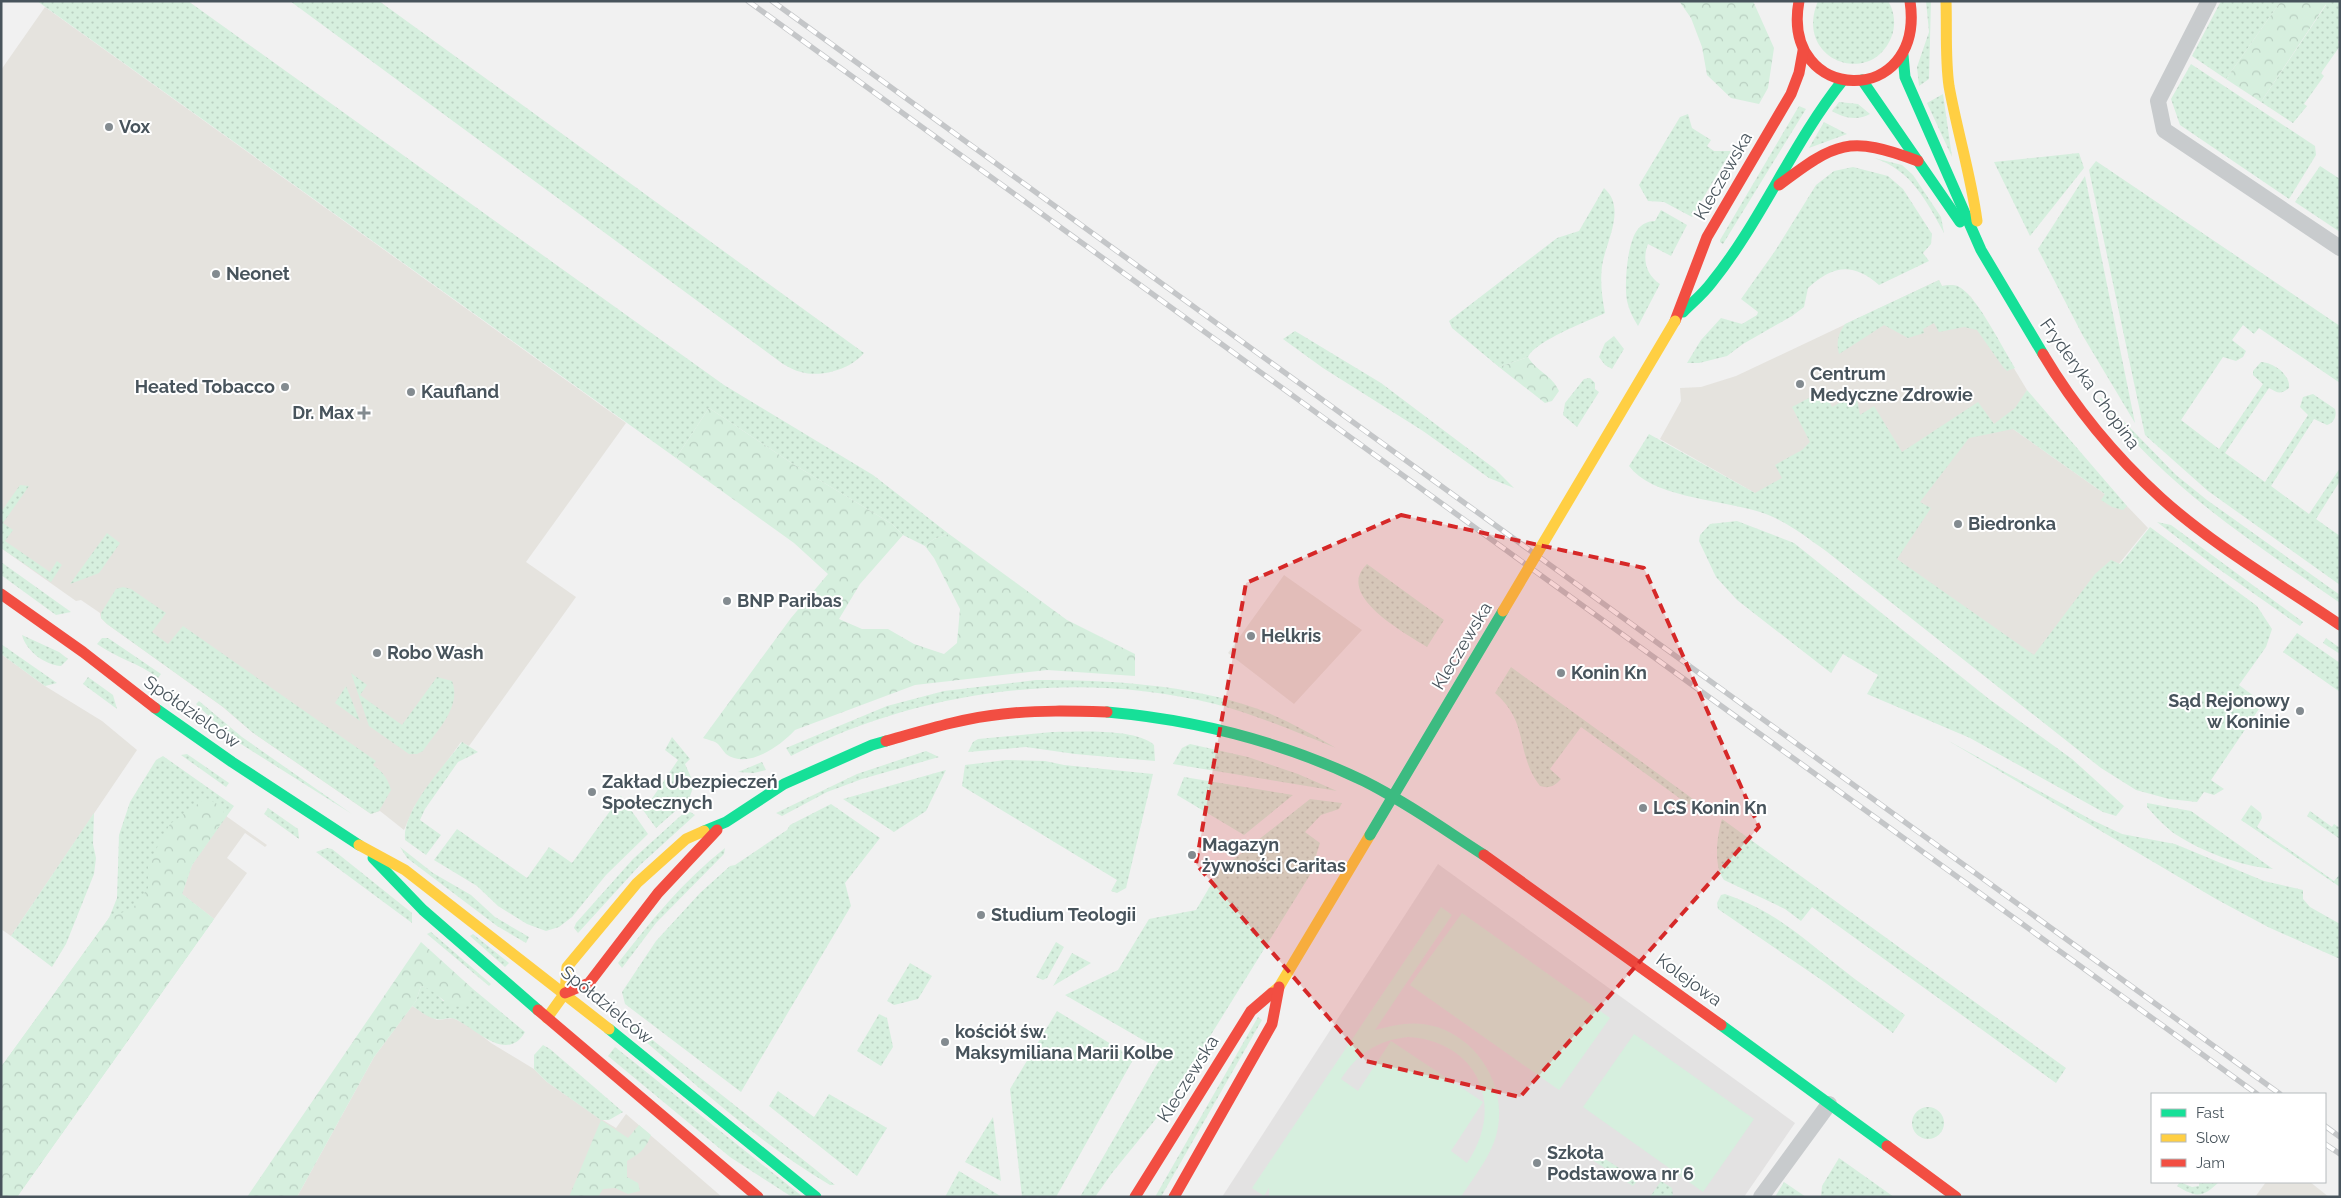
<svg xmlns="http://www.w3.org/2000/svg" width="2341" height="1198" font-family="Raleway,sans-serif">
	<defs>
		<pattern id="grass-dots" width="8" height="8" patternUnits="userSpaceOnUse" patternTransform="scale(1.25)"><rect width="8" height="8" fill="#d6efde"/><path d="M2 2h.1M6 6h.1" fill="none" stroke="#b9cfc1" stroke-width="1.8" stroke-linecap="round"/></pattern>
		<pattern id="forest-crowns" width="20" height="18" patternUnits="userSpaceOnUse" patternTransform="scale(1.25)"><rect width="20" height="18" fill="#d6efde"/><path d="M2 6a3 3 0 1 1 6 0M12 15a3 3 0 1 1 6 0" fill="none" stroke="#b9cfc1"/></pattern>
	</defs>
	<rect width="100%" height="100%" fill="#f1f1f1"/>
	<g fill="#e5e3de">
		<polygon points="45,7 626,423 526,562 576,597 469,746 461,742 414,807 404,830 380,811 371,814 252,732 223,707 107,624 101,618 100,613 81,600 76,601 1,548 1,70"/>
		<polygon points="1939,280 1942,286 1953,285 1960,288 1971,297 2027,390 2013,429 2105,494 2127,506 2148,528 2018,688 1755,493 1660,439 1681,401 1680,388 1701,387 1736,376"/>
		<polygon points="1284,575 1362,630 1294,704 1228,653"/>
		<polygon points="1,654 45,686 102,721 137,750 11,936 1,929"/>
		<polygon points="226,816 267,845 265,847 245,833 227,858 247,873 214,919 182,894 192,865"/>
		<polygon points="412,1006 437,1020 453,1018 471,1027 491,1043 534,1069 547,1082 593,1114 616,1128 626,1114 722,1197 297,1197 374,1057"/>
		<polygon points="2266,1182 2310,1182 2329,1197 2255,1197"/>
	</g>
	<polygon fill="#e3e2e2" points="1438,864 1795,1123 1744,1197 1222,1197"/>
	<g fill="url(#grass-dots)">
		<polygon points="37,1 188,1 724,385 873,475 949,534 934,539 925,546 903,535 892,524 793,464 709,408 676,458"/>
		<path d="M 290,1 L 379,1 L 864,353 C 851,369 821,378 801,372 C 795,371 789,367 783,364 Z"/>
		<path d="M 1818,1 L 1888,1 C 1895,12 1896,26 1891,38 C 1870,88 1793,60 1818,1 Z"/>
		<polygon points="1926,1 1931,1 1929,79 1919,86 1917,67 1929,32"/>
		<polygon points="2221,1 2281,1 2226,79 2192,56"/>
		<polygon points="2322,1 2340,1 2340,38 2338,42 2340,46 2321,73 2324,76 2304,104 2307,106 2293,123 2261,102 2326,5"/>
		<polygon points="2191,64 2315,146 2316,155 2289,199 2180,125 2171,99"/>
		<polygon points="1943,94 1952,157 1927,103"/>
		<path d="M 1839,102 L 1858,104 L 1870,114 C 1858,121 1843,118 1832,111 Z"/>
		<polygon points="1799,106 1806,109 1723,244 1720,242 1720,240"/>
		<polygon points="1688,114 1692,128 1711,140 1707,146 1714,151 1731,151 1692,217 1664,202 1648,201 1639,185 1680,117"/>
		<polygon points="1824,122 1847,134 1809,148"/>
		<polygon points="2079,153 2084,168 2030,236 1994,162"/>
		<path d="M 1874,158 L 1902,165 L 1913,175 L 1941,217 L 1944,233 C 1926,200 1911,170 1874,158 Z"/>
		<path d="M 2096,161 L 2340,326 L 2340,383 L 2259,328 L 2254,334 L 2243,325 L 2232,340 L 2246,351 L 2243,357 L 2236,361 L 2223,357 L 2181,420 L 2219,449 L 2263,384 L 2253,375 L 2253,371 L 2261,362 C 2273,362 2291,375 2289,388 C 2280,395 2278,393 2269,388 L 2225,453 L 2265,482 L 2308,415 L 2300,407 L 2303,397 L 2313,394 L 2335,409 C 2337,416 2334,423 2327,425 L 2314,419 L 2271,486 L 2309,514 L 2340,468 L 2340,481 L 2316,519 L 2340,536 L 2340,585 L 2208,491 L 2145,435 L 2089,170 Z"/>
		<polygon points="2320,166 2340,179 2340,232 2295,202"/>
		<path d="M 1853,167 L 1888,176 L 1903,189 L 1932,234 L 1931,244 L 1923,253 L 1929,261 L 1879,285 C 1853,262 1833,265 1808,288 L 1804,307 L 1792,316 L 1743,344 L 1727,356 L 1699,363 L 1687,363 L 1701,340 L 1721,318 L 1742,324 L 1757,315 L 1758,312 L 1741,299 L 1775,251 L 1816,185 L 1834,171 Z"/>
		<polygon points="2085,176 2135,423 2083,336 2038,249"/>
		<path d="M 1604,188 C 1627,208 1606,241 1602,266 C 1600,282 1602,297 1605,313 C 1588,321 1535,341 1528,357 L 1499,367 L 1452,328 L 1449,321 L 1557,238 L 1579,231 Z"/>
		<path d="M 1661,210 L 1687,225 L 1671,256 L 1648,244 C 1642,259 1646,275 1660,284 L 1638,326 C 1633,318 1629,310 1627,301 C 1624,285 1627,242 1638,229 C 1642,224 1648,221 1655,221 Z"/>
		<path d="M 1939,280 L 1942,286 C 1949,285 1955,284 1961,288 C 1979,300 2003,349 2015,368 L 2007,371 L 2003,367 L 1977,330 L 1964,327 L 1939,332 L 1934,323 L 1923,329 L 1924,333 L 1908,338 L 1884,325 L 1839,354 C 1836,342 1838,334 1845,324 Z"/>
		<polygon points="1295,331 1381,383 1495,469 1514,488 1489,478 1423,431 1323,368 1283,339"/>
		<polygon points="1614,336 1624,349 1612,369 1605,365 1599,357 1605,343"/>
		<polygon points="1590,378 1595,383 1595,389 1599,392 1577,427 1563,415 1565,403 1584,379"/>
		<path d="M 1824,390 L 1832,407 L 1856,394 L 1860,415 L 1874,406 L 1902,452 L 1978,402 L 1994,424 L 2015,408 L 2027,390 L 2127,506 L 2123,510 L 2112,507 L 2101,500 L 2105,494 L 2013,429 L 1969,438 L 1920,502 L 1931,508 L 1897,559 L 2034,655 L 2095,574 L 2111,560 L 2120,564 L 2122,562 L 2150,527 L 2257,606 L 2272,629 L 2266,647 L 2239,685 L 2263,703 L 2211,780 L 2224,789 L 2214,795 L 2204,792 L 2197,802 L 2169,799 L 2136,790 L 2101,768 L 1826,551 C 1805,536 1785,520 1760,512 C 1724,500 1652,498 1629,466 L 1649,434 L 1755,493 L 1782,478 L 1775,465 L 1802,450 L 1810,442 L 1792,407 Z"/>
		<path d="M 2101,398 L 2176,475 L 2207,500 L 2340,595 L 2340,603 C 2253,542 2163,486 2099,399 Z"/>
		<polygon points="20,485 29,486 3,523 13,530 5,541 50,572 57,561 62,565 51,582 1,548 1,512"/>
		<polygon points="1737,521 1794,543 1989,699 2072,759 2124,806 2116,816 2103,812 1970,738 1867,694 1878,675 1843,654 1831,673 1737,600 1716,577 1699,541 1700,535 1710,524"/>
		<polygon points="2157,522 2171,525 2303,622 2300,626 2213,565"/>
		<polygon points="107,533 120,543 99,573 70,584"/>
		<polygon points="1,562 71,612 56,615 1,575"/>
		<path d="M 1367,564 L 1444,620 L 1427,647 C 1405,633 1334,595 1367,564 Z"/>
		<path d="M 123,587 L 131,589 L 166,613 L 152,632 L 168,644 L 183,626 L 376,761 L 373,765 C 383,772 388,779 391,790 L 379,811 L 371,814 L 252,732 L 223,707 L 107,624 L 101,618 L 101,613 L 116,589 Z"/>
		<polygon points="2297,633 2340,663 2340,692 2283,652"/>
		<path d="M 22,635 L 59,652 L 68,659 L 61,666 C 45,665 26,651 22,635 Z"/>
		<path d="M 102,638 L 108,638 L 161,674 L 158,678 C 139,663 116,658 97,644 Z"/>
		<polygon points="2326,638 2340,648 2340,654 2323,643"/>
		<polygon points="1,644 57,683 45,686 1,654"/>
		<path d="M 1511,667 L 1693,799 L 1689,805 L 1581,727 L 1550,769 L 1561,779 C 1555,786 1549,789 1540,786 C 1515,754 1530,723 1495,693 Z"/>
		<path d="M 351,673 L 367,685 L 360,695 L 402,725 L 437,677 L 452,681 C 462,707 437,730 423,751 L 417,754 L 409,754 L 369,726 Z"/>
		<polygon points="88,677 113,695 117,709 83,684"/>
		<path d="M 1036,680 C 1110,680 1187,684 1258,709 C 1285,719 1310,733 1336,748 C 1296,732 1257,715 1215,704 C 1074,669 919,690 791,756 L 786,748 L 887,706 L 944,691 Z"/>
		<polygon points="346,686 360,721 335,703"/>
		<polygon points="199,701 242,737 352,814 233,739 196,704"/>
		<path d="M 1052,732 C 1077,732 1136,728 1154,745 L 1155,761 L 1075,754 L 1026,747 L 968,752 L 973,742 L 978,739 Z"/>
		<polygon points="672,737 690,759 685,764 694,784 689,799 656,828 640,806 645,800 651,800 678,760 665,750"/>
		<polygon points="1947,740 2090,819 2122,834 2175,844 2264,881 2303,890 2303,899 2310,907 2340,924 2340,959 2268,927 2216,899"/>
		<path d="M 462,742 L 478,752 L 458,762 L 425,809 L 420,820 L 441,835 L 426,855 L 405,840 C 402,810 444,766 462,742 Z"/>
		<polygon points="1190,744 1248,757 1298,774 1337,791 1173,764 1182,748"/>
		<polygon points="926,751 939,757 862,779 827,792 782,816 776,813 857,774"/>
		<polygon points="187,754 229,783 226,787 181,755"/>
		<polygon points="163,756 234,806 192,865 182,894 214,919 17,1197 1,1197 1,1067 109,918 117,898 119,835 130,802 156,760"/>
		<polygon points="1006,760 1045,761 1064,765 1153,774 1126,888 1117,893 1111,891 1117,880 962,786 965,765"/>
		<polygon points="762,762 766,770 754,773 738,772"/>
		<polygon points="946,770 926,811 894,832 843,799"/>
		<polygon points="1184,777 1293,795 1244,835 1177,795"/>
		<polygon points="621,796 648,834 606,875 572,917 559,927 546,931 527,924 498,906 477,886 434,860 457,829 527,878 549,847 572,863"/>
		<polygon points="1310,799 1342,803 1339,809 1321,815 1305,832 1320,843 1310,875 1168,1104 1112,1173 1095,1197 1080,1197 1164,1052 1065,995 1118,970 1149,919 1196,910 1219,871"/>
		<path d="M 2147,803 L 2191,811 L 2273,869 C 2240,866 2203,852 2175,834 C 2165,827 2155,816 2147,807 Z"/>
		<polygon points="831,804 880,838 845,883 851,906 741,1092 625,1004 622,992 656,941 700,893 730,866 735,865 787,830 790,825"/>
		<polygon points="2251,805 2261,813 2262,818 2257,827 2334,881 2340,874 2340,887 2241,820"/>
		<polygon points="268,808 298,829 299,839 264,814"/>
		<polygon points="687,810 695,815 640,865 578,933 574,928 576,923 633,859"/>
		<polygon points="2310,811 2332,827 2334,824 2340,828 2340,839 2307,816"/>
		<polygon points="94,813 93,844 96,858 94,874 66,944 52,967 11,936"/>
		<path d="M 1722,819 L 2066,1068 L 2056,1083 L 1812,907 L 1801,921 L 1785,909 L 1724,880 C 1713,866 1717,835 1722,819 Z"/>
		<polygon points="400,847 433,873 471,895 495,917 529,937 526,943 497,926 407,858"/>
		<polygon points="327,848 332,849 412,913 412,923 316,852"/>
		<path d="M 725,848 L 724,854 L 656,923 L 622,968 L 618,963 C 650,922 683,881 725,848 Z"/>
		<path d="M 1725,894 C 1774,911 1798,934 1837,965 C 1859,983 1883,999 1905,1015 L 1893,1033 L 1823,981 L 1718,909 L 1717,903 L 1721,895 Z"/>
		<polygon points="431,932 491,984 489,986 427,934"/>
		<polygon points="473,934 509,963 505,967 470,936"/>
		<polygon points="1056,942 1064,947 1047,978 1043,980 1036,977"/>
		<polygon points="1072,953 1091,963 1053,986"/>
		<polygon points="910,963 932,976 918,999 894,1005 887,1001"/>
		<path d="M 421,986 L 432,989 L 443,1001 L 473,989 L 525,1032 C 507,1064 475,1028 455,1019 C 449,1016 443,1021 436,1019 C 428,1018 419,1010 412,1006 L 416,1001 Z"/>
		<polygon points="1057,1011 1134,1058 1056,1197 1022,1197 1010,1089"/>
		<polygon points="879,1014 887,1018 893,1047 881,1066 857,1051"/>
		<polygon points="1258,1017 1262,1020 1161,1197 1155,1197"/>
		<path d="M 635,1026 L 835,1185 L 830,1185 C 758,1143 696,1084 632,1030 Z"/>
		<polygon points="543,1045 550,1049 623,1112 609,1120 601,1120 547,1082 534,1069 534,1055"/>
		<polygon points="615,1047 803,1197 792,1197 730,1157 608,1056"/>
		<polygon points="778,1091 814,1117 829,1094 887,1128 857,1176 769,1106"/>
		<circle cx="1928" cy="1123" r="16"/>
		<polygon points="993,1117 1001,1181 965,1162"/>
		<polygon points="1588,1148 1638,1180 1633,1186 1583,1154"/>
		<polygon points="1839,1158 1894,1197 1821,1197 1822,1186"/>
		<polygon points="959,1171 1002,1197 945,1197"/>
		<polygon points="1661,1181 1672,1188 1673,1197 1650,1197"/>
		<polygon points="1784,1182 1806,1197 1775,1197"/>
		<path d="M 2180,1182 L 2192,1187 L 2199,1186 L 2199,1182 L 2219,1182 C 2202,1198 2197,1198 2177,1186 Z"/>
	</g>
	<g fill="url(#forest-crowns)">
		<polygon points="1679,1 1753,1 1774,48 1768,88 1759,104 1731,98 1707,75 1702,47 1691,18"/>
		<polygon points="2281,1 2322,1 2326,4 2261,102 2226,79"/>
		<path d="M 1528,357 C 1536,371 1552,375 1559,391 L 1552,401 L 1545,403 L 1499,367 Z"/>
		<path d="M 709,408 L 793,464 L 892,524 L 903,535 L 860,584 L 839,619 L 862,629 L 888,629 L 914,644 L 944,654 L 957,643 L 960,609 L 934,558 L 925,546 L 934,539 L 949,534 L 1067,620 L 1135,654 L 1135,676 L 1047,670 L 915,685 L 795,730 C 780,746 748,770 726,754 C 723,751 721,747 718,744 C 715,741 708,740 703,738 L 791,618 L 828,574 L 794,543 L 676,458 Z"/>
		<polygon points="206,798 219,805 226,816 192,865 182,894 214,919 17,1197 1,1197 1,1067 109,918 133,908 148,888 148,864 170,824"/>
		<path d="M 421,942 L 473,989 L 469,991 L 470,1001 C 451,1018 439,990 421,986 L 416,1001 L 374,1057 L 297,1197 L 247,1197 Z"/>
		<path d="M 601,1120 L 628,1138 L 639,1125 L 651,1135 C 646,1149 639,1154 627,1161 L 627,1177 L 638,1183 L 640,1191 L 628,1194 L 615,1188 L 603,1189 L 598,1197 L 569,1197 Z"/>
	</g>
	<g fill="#d6efde" fill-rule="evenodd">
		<path d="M 1441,907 L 1452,915 L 1375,1030 C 1391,1026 1406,1022 1423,1024 C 1471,1030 1506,1079 1498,1127 C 1494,1153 1475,1175 1461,1197 L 1269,1197 L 1269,1188 L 1264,1196 L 1252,1188 ZM 1408,1037 C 1478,1041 1506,1106 1467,1163 L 1451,1151 L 1483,1102 L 1391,1041 L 1358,1091 L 1341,1079 C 1357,1054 1378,1040 1408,1037 Z"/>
		<polygon points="1462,913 1610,1018 1559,1090 1410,985"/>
		<polygon points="1634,1034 1754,1119 1703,1192 1583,1107"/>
	</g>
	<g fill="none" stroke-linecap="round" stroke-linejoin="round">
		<g stroke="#c8cbcd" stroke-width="16">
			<polyline points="2209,1 2158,101 2164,130 2340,248"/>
			<polyline points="1761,1197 1829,1104"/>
		</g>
		<g stroke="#16e098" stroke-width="11">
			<polyline points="1903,55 1905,77 1981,250 2043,354"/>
			<polyline points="1862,80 1960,222"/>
			<path d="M 1683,312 C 1693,302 1704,293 1712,282 C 1762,220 1792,144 1843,80"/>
			<polyline points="155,708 232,762 359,845"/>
			<path d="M 1107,712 C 1197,720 1283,742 1364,781 C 1406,802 1445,830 1484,855"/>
			<polyline points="704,831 726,822 784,784 872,745 886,741"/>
			<polyline points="373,858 423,910 538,1010"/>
			<polyline points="1721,1025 1887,1146"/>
			<polyline points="609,1029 816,1197"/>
		</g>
		<g stroke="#ffcf43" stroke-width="11">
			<path d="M 1946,1 C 1947,29 1945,58 1949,86 C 1957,131 1971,175 1977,221"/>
			<polyline points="359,845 405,870 609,1029"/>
			<polyline points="1272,993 1279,987 1370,835"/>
			<polyline points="547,1018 565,993 567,967 637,883 686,839 704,831"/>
		</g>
		<g stroke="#f24e42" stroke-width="11">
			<path d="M 1799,1 C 1780,105 1926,109 1910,1"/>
			<path d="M 1779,185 C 1836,142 1849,135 1918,161"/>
			<polyline points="1675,321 1707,237 1791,94 1799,73 1803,51"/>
			<path d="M 2043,354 C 2074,406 2116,457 2161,498 C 2214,546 2280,584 2340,625"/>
			<polyline points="1,594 83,652 155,708"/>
			<path d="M 886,741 C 925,730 963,718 1003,714 C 1038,710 1073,711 1107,712"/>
			<polyline points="1484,855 1721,1025"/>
			<polyline points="565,993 589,983 658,893 717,830"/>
			<polyline points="538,1010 758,1197"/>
			<polyline points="1887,1146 1956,1197"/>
			<polyline points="1135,1197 1251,1011 1272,993"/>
			<polyline points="1174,1197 1272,1024 1279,987"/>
		</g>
		<defs>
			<g id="rail">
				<polyline points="748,1 2257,1094"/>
				<polyline points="772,1 2280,1094"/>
				<polyline points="2325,1126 2340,1137"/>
				<polyline points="2325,1144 2340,1154"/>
			</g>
		</defs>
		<use href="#rail" stroke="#c4c6c8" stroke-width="5.5"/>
		<use href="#rail" stroke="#fff" stroke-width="4" stroke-dasharray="11" stroke-linecap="butt"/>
		<polyline stroke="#16e098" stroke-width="11" points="1370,835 1503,611"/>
		<polyline stroke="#ffcf43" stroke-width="11" points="1503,611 1675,321"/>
	</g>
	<path fill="#d62828" fill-opacity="0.2" stroke="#d62828" stroke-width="4" stroke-dasharray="10 6" stroke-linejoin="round" d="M 1401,515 L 1644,568 L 1759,827 L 1520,1097 L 1366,1061 L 1196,864 L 1246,583 Z"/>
	<g fill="#838b90" stroke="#fff" stroke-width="2">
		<circle cx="109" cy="127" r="5"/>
		<circle cx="216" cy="274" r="5"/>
		<circle cx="1800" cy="384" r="5"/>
		<circle cx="285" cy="387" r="5"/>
		<circle cx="411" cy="392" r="5"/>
		<path d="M361.5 405.5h5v5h5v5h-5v5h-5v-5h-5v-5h5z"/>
		<circle cx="1958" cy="524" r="5"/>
		<circle cx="727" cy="601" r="5"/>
		<circle cx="1251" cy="636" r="5"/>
		<circle cx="377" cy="653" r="5"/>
		<circle cx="1561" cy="673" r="5"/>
		<circle cx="2300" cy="711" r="5"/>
		<circle cx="592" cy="792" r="5"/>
		<circle cx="1643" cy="808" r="5"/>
		<circle cx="1192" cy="855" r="5"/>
		<circle cx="981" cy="915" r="5"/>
		<circle cx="945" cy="1042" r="5"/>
		<circle cx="1537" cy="1163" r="5"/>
	</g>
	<g text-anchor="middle" stroke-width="4" stroke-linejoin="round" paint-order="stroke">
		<g font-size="18" font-weight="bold" fill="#48545c" stroke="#fff" text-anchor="start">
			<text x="119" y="133">Vox</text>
			<text x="226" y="280">Neonet</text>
			<text x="1810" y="380">Centrum<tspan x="1810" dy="21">Medyczne Zdrowie</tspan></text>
			<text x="275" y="393" text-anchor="end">Heated Tobacco</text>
			<text x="421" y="398">Kaufland</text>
			<text x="354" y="419" text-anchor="end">Dr. Max</text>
			<text x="1968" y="530">Biedronka</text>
			<text x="737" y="607">BNP Paribas</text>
			<text x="1261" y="642">Helkris</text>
			<text x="387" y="659">Robo Wash</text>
			<text x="1571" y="679">Konin Kn</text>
			<text x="2290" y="707" text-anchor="end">Sąd Rejonowy<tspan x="2290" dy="21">w Koninie</tspan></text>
			<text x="602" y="788">Zakład Ubezpieczeń<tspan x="602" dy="21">Społecznych</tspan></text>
			<text x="1653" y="814">LCS Konin Kn</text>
			<text x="1202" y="851">Magazyn<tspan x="1202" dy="21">żywności Caritas</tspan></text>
			<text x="991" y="921">Studium Teologii</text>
			<text x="955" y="1038">kościół św.<tspan x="955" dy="21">Maksymiliana Marii Kolbe</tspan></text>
			<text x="1547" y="1159">Szkoła<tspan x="1547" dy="21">Podstawowa nr 6</tspan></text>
		</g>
		<g font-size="18" fill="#48545c" stroke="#fff">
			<text transform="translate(1723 176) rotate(-60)" y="6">Kleczewska</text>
			<text transform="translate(2090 384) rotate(54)" y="6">Fryderyka Chopina</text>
			<text transform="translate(1462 646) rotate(-59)" y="6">Kleczewska</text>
			<text transform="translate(192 712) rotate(35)" y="6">Spółdzielców</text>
			<text transform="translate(1689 980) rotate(36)" y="6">Kolejowa</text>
			<text transform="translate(607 1005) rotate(39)" y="6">Spółdzielców</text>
			<text transform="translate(1188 1079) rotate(-58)" y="6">Kleczewska</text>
		</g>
	</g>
	<rect width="2341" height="1198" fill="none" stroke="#48545c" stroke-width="5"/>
	<rect x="2151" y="1093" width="175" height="90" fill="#ffffff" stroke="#b6bbbe"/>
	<rect x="2161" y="1109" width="25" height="8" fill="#16e098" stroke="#b6bbbe"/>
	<text x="2196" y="1118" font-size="15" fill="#48545c">Fast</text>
	<rect x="2161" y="1134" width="25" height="8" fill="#ffcf43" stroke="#b6bbbe"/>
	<text x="2196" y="1143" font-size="15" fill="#48545c">Slow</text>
	<rect x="2161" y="1159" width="25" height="8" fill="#f24e42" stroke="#b6bbbe"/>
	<text x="2196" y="1168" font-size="15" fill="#48545c">Jam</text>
</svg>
